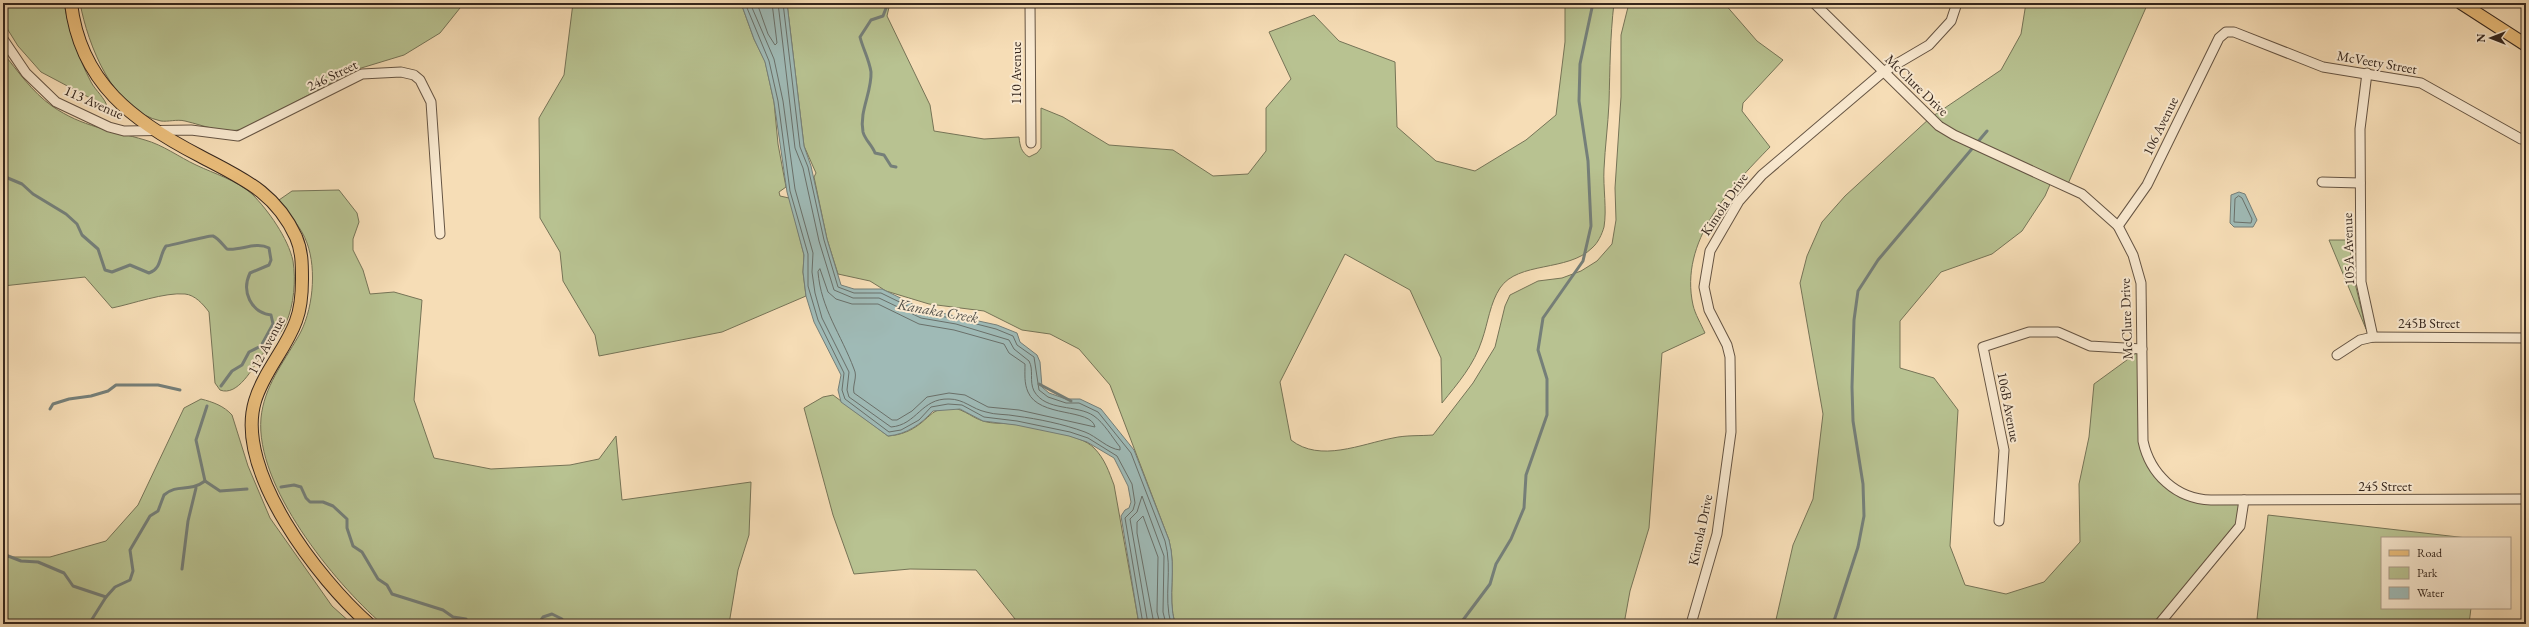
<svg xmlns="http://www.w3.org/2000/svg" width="2529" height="627" font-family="'EB Garamond',serif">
	<rect width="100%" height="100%" fill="#f6ddb6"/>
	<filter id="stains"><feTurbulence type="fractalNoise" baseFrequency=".005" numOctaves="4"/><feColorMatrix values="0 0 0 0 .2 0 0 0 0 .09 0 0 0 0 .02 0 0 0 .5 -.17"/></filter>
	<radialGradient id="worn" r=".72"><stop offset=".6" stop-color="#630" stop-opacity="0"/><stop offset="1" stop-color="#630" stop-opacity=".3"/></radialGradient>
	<g fill="#b8c291" stroke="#767457">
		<path d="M 3,3 L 64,3 C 69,30 78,57 91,82 C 95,90 106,99 107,107 L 41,72 L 18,46 L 3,22 Z"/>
		<path d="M 80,3 L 464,3 L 440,33 L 404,55 L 358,69 L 244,129 C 222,134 206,126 185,121 C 177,119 168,122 161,121 C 113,111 88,45 80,3 Z"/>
		<polygon points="573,3 741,3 754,39 765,61 774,102 778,144 786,187 779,192 780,196 789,198 791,203 804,255 803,272 806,296 722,332 599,356 595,335 563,281 560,252 540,218 539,118 564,75"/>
		<path d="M 787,3 L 890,3 L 887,16 L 930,105 L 934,131 L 984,139 L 1019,137 C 1020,146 1021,152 1029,157 L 1037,153 L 1041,148 L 1041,108 L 1063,117 L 1109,145 L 1173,150 L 1213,176 L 1248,174 L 1266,151 L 1266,108 L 1291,79 L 1269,32 L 1314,15 L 1339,41 L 1395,62 L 1397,127 L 1436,161 L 1475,171 L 1526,140 L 1556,115 L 1565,42 L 1565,3 L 1614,3 C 1610,37 1610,69 1609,103 C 1608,125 1605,147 1604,169 C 1603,188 1607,209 1604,227 C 1602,234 1598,243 1592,248 C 1568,272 1518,261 1500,288 C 1490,303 1488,323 1482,340 C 1474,365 1458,383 1442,403 L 1441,358 L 1410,290 L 1345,254 L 1280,382 L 1291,440 C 1320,463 1361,444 1393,438 C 1406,435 1420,436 1433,435 L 1473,383 L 1495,347 L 1505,306 L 1510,295 L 1538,281 L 1562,278 L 1581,271 L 1597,261 L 1612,244 L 1616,220 L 1615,188 L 1621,97 L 1621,35 L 1629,3 L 1724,3 L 1757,41 L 1783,60 L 1743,103 L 1742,111 L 1770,147 C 1730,188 1679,241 1693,305 C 1695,314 1701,324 1705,333 L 1662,353 L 1649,528 L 1630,591 L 1624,624 L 1175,624 C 1167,595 1177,570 1169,540 L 1110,385 L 1079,349 L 1050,334 L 1022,330 L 984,311 L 929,304 L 886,291 L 870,281 L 838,274 L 827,239 L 814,177 L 816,173 L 804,146 Z"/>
		<polygon points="2026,3 2148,3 2067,186 2052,180 2045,196 2022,231 1992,254 1941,272 1900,321 1900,368 1934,378 1958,410 1950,546 1965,585 2006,594 2044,582 2080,542 2079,484 2089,437 2094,384 2142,349 2147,456 2180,493 2244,500 2242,521 2159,624 1775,624 1793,545 1813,499 1823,414 1800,283 1807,256 1822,222 1845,196 1930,118 2001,70 2021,34"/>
		<path d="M 3,53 C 18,71 32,92 52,106 C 82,127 111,130 145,140 C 163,145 179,157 196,165 C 215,174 236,180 252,194 C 268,210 288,238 293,261 C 296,280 294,305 286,323 C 280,336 270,345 261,356 C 253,367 238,397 220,390 L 215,383 L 209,312 C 203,304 195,295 185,294 C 165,292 132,304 112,308 L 85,277 L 3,286 Z"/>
		<path d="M 339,190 L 357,213 L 359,222 L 353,239 L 353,250 L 363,270 L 370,294 L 394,292 L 422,300 L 414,400 L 434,458 L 491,469 L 570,465 L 599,459 L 616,436 L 622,500 L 751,482 L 749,535 L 738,570 L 729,624 L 382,624 C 334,582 255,486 261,418 C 264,387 283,363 298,337 C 313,312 317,270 307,243 C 302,228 288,213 279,200 L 292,191 Z"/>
		<polygon points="2329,240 2349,240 2355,283 2366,329"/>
		<path d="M 833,395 L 888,436 C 901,435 911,431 921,423 C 931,415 933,410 946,408 C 961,406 970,417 983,421 C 992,424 1004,423 1013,424 C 1033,427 1081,434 1094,448 C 1105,459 1109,472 1114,485 L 1139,624 L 1019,624 L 976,570 L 910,569 L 854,574 L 833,515 L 804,408 L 823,397 Z"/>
		<path d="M 201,399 C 213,402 224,406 232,415 L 248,466 L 270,518 L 332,606 L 352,624 L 3,624 L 3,557 L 50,557 L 106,541 L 138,505 L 184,408 Z"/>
		<polygon points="2268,515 2467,538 2382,538 2382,608 2471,608 2469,624 2303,624 2257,619"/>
	</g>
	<g fill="#9fbab6" stroke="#757f79">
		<path d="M 741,3 L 787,3 L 804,146 L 811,166 L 827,239 L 841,285 L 854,289 L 882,289 L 923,309 L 997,325 L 1017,333 L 1020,342 L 1037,355 L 1040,362 L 1042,387 L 1049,393 L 1066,399 L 1080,399 L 1101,409 L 1134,450 L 1169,540 C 1177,570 1167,595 1175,624 L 1139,624 L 1121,516 L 1125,510 L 1129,508 L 1131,502 L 1128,486 L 1114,458 L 1087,442 L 1069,436 L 1016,425 L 983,421 L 960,409 L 933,411 C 920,425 907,434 888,436 L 841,402 L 838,390 L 841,375 L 814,322 L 806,296 L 803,272 L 804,255 L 787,192 L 774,102 L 765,62 L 754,39 Z"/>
		<polygon points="2239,192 2245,194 2257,220 2253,227 2234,227 2230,223 2231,195"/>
	</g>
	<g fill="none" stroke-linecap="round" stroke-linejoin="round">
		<g stroke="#6a706a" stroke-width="1">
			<polyline points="745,3 769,61 778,101 790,191 808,254 808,286 818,320 844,373 842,390 845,399 889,432 901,430 919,420 931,407 948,404 962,405 984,417 1017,421 1070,432 1088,438 1117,456 1132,484 1135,503 1133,510 1125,518 1143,624"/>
			<path d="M 750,3 L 774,59 L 783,101 L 795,189 L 813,253 L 812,272 L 815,293 L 822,318 L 849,372 L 847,390 L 849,397 L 891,427 C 917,425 921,398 949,399 C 964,399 972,409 986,412 C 995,415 1007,414 1016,416 C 1039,419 1063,424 1085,432 C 1096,436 1108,449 1120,450 L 1120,447 C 1112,437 1104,423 1094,416 C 1077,404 1046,412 1034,391 C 1029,381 1034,370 1029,361 L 1014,349 L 1009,340 L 956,324 L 921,318 L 879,298 L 853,298 L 834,290 L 819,241 L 803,168 L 795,148 L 778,3"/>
			<polyline points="757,3 768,34 775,45 777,43 772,3"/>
			<path d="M 783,3 L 800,147 L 808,167 L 824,240 L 838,287 L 854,293 L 881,293 L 922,313 L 957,319 L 996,329 L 1013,336 L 1017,345 L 1034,357 L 1039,390 L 1048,397 L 1066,403 L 1079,403 L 1098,412 L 1131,453 L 1165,541 C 1173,570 1163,596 1171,624"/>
			<polygon points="2239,196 2242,198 2252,219 2251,223 2234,222 2235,199"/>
			<path d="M 820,269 L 828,292 L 836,299 L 852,304 L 878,304 L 919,324 L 954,330 L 1004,344 L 1009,353 L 1025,364 C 1025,374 1024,383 1028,392 C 1039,418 1091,408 1095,427 L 1019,410 L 988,407 L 965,395 L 949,393 L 927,397 L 912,411 L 897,420 L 892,420 L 854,393 C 852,385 858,377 854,369 C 841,334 821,309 818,272 Z"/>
			<polyline points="1148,624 1130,519 1137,512 1142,496 1164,556 1163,612 1166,624"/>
			<polyline points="1154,624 1137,533 1137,522 1143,516 1158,557 1157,612 1160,624"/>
		</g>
		<g stroke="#757f79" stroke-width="3">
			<path d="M 888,3 L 883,16 L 871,20 L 860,37 C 863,49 869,59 871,72 C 872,92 859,111 863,132 C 865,140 872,145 875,153 L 884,155 L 891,166 L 896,167"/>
			<path d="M 3,176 L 22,184 L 33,194 L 66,214 L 77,224 L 82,235 L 98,249 L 105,270 L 112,272 L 130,265 L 149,273 C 162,269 159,255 166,246 C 174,245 209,235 213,236 C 218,238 223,245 227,249 C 240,251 256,241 269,248 L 271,260 L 269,265 L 250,273 C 241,292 251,312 271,315 L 273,324 L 261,346 L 249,352 L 242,365 L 232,371 L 221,386"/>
			<polyline points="1039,384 1071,401"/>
			<polyline points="207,406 196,440 205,481 220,491 247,489"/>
			<polyline points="50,409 53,404 69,399 91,396 108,391 116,385 158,385 180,390"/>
			<polyline points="281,487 294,485 301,487 306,498 310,502 323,502 333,506 347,519 347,528 353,546 362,552 378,579 387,585 392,594 443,610 453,617 466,619 469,624"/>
			<polyline points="3,554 21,561 38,562 64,573 73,586 106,597"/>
			<polyline points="182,569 188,521 196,488"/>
			<path d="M 89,624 L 106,597 L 115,587 L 130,580 L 133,571 L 130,550 L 150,516 L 158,511 L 164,495 C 178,483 189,493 205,481"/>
			<polyline points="481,624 487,622 495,624"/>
			<polyline points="538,624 543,617 552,614 562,619 563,624"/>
			<polyline points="1460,624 1490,584 1496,564 1511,539 1524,508 1526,475 1547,415 1547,379 1538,350 1543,318 1583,261 1591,226 1588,161 1579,101 1580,64 1593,3"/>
			<polyline points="1833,624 1858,547 1864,516 1863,484 1853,421 1852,387 1854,320 1858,291 1878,260 1987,131"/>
		</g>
		<defs>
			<g id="minor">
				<polyline points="1030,3 1031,143"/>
				<path d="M 1814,3 L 1939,126 L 1954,135 L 2082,194 L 2118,226 L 2133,255 L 2141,283 L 2143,441 C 2150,474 2176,499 2211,500 L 2526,499"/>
				<polyline points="3,39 26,73 56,102 109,127 124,131 191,130 238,136 362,74 401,72 414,75 420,80 431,102 440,234"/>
				<polyline points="2367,73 2360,129 2361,282 2373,337"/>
				<polyline points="2322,182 2360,183"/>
				<polyline points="2118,226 2147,185 2219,38 2226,32 2234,32 2323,67 2421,83 2521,139"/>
				<polyline points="2337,355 2360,340 2373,337 2526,338"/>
				<polyline points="1999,521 2004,450 1983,347 2029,332 2058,332 2090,346 2142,349"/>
				<polyline points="1691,624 1717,534 1731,432 1730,357 1727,345 1709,310 1704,287 1710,251 1739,201 1762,175 1883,72 1929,45 1951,21 1957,3"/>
				<polyline points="2159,624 2240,526 2244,500"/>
			</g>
			<g id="major">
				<path d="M 71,3 C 80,83 134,122 200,156 C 241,178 275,191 296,237 C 302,251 302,264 302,279 C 302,293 301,308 296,321 C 286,349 264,371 255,401 C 234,471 319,580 369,624"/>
				<polyline points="2461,3 2526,45"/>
			</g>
		</defs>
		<use href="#minor" stroke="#655443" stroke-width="11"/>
		<use href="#major" stroke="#35261d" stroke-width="14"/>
		<use href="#minor" stroke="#f9e9d0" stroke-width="9"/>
		<use href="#major" stroke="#ebbe7b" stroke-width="12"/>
	</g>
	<g text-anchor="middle" stroke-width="4" stroke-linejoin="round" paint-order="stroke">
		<g font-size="14" fill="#35261d" stroke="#f9e9d0">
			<text transform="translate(2377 62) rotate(10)" y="5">McVeety Street</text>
			<text transform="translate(1016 73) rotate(-90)" y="5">110 Avenue</text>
			<text transform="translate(332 75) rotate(-26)" y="5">246 Street</text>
			<text transform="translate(1917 85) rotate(44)" y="5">McClure Drive</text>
			<text transform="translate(94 102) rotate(24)" y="5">113 Avenue</text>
			<text transform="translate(2160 126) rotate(-64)" y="5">106 Avenue</text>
			<text transform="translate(1724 204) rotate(-56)" y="5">Kimola Drive</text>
			<text transform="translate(2348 249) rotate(-92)" y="5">105A Avenue</text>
			<text transform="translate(2126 319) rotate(-92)" y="5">McClure Drive</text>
			<text x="2429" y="328">245B Street</text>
			<text transform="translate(266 345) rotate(-62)" y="5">112 Avenue</text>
			<text transform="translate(2009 407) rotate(79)" y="5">106B Avenue</text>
			<text x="2385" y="491">245 Street</text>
			<text transform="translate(1700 530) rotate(-78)" y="5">Kimola Drive</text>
		</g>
		<g font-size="15" font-style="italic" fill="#55524b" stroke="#f9e9d0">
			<text transform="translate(938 311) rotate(10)" y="5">Kanaka Creek</text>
		</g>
	</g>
	<rect width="2529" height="627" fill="none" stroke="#f6ddb6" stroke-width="16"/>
	<rect x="4" y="4" width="2521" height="619" fill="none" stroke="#35261d" stroke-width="2"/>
	<rect x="8" y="8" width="2513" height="611" fill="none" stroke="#35261d"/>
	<rect x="2381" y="537" width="130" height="72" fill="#f9e9d0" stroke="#ab9b88"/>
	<rect x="2389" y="550" width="20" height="6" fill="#ebbe7b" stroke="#ab9b88"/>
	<text x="2417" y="557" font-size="12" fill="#35261d">Road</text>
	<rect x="2389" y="567" width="20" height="12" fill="#b8c291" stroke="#ab9b88"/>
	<text x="2417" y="577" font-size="12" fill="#35261d">Park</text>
	<rect x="2389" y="587" width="20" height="12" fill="#9fbab6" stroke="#ab9b88"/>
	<text x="2417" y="597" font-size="12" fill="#35261d">Water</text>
	<g transform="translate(2491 38) rotate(270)" stroke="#f9e9d0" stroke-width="3" paint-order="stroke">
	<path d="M0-3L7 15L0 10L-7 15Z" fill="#35261d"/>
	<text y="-6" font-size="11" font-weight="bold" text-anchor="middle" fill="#35261d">N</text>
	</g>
	<rect width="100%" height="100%" filter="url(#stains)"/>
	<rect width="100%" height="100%" fill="url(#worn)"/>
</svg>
